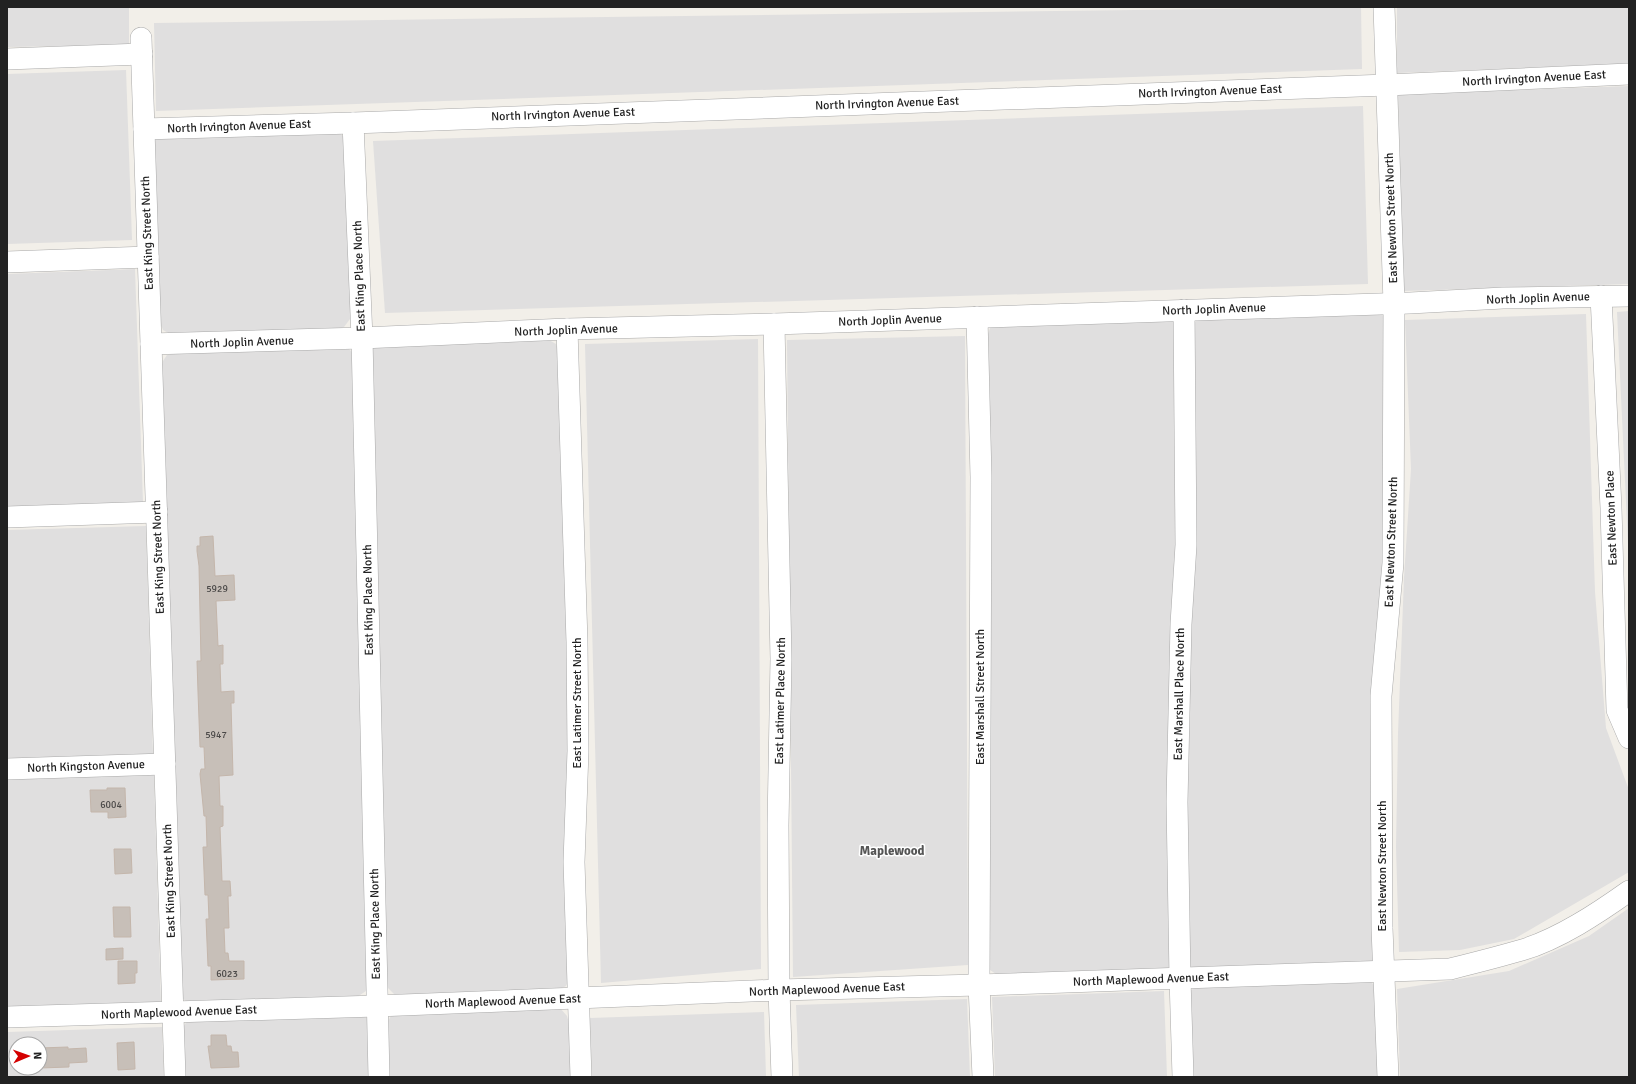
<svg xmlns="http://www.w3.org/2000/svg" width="1636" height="1084" font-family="Signika,sans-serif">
	<rect width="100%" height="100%" fill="#f2efe9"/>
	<g fill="#e0dfdf" fill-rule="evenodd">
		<polygon points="7,7 129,7 129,45 7,47"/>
		<polygon points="1361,7 1362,69 156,111 154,23"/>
		<polygon points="1397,7 1629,7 1629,64 1397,73"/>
		<polygon points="126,70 132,240 7,244 7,74"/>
		<polygon points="1629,86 1629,284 1404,291 1398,94"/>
		<polygon points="1363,106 1368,284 385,313 373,141"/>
		<polygon points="339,132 344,137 351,313 350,319 344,327 340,329 170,334 163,330 161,325 154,142 156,139"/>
		<polygon points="135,269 143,503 7,507 7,274"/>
		<polygon points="1629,311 1629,565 1617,312"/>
		<polygon points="1381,313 1384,317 1388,426 1374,959 1372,962 1193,969 1188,963 1185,826 1187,711 1195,562 1196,444 1193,325 1196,321 1200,318"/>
		<polygon points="1586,314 1595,592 1606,728 1629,790 1629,872 1514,939 1460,950 1399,952 1396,847 1398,733 1404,578 1411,469 1405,320"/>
		<polygon points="1172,321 1175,323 1179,468 1170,966 1167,969 996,974 990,970 988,965 991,458 988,334 990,328 993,326"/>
		<polygon points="965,336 968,965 793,977 787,340"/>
		<polygon points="758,339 761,969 601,983 585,344"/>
		<polygon points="549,340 556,344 558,349 569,692 568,982 566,986 560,989 395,995 388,988 386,982 372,349 375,347"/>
		<polygon points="349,349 352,352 368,985 366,991 357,997 187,1002 182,998 161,369 163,361 167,355 174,353"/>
		<polygon points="146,526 153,755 7,759 7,530"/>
		<polygon points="154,775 161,1005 7,1010 7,779"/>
		<polygon points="1629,908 1629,1077 1400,1077 1397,989 1509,971 1589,936"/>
		<polygon points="1371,982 1374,985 1378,1077 1192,1077 1189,994 1191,990 1197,987"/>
		<polygon points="1164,991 1167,1077 995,1077 992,997"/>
		<polygon points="967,999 970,1077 799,1077 796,1005"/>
		<polygon points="560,1008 567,1016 569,1023 571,1077 389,1077 387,1023 392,1014"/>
		<polygon points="764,1012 766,1077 592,1077 590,1018"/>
		<polygon points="364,1016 368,1019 371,1077 184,1077 182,1029 187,1021"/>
		<path d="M 162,1027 L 164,1077 L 7,1077 L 7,1032 ZM 16,1044 L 40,1044 L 40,1068 L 16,1068 Z"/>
	</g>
	<g fill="#c7bfb8" stroke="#c4b6ab">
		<polygon points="213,536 215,576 234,575 235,600 216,601 218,646 223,645 223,664 220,664 221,692 234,691 234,703 231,703 233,775 219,776 220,806 223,806 223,826 220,827 222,881 230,881 231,896 228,896 229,928 224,928 225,953 228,953 229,961 244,961 244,979 211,980 211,966 208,966 206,919 209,919 208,895 205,895 203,847 207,847 206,816 204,816 200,774 201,769 205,769 204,747 200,747 198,692 197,661 201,661 199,566 197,551 197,546 200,546 200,537"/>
		<polygon points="107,788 125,788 126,817 108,818 108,812 91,812 90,790 107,790"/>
		<polygon points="114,849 131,849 132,873 115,874"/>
		<polygon points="113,907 130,907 131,937 114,937"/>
		<polygon points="123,948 123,959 106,960 106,949"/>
		<polygon points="118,961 137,961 137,973 135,973 135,983 118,984"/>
		<polygon points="211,1035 226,1035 227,1046 231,1046 232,1052 238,1052 239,1067 211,1068 208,1046 211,1046"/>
		<polygon points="134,1042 135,1069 118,1070 117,1043"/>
		<polygon points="68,1047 68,1049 86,1048 87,1062 69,1063 69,1067 40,1068 40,1048"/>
	</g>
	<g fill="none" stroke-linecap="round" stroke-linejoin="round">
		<defs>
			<g id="minor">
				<polyline points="1384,7 1394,303 1393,563 1381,696 1382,928 1388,1077"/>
				<polyline points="141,38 175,1077"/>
				<polyline points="7,59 142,54"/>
				<polyline points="353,123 362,338 379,1077"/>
				<polyline points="144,129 353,123 1387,85 1629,74"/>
				<polyline points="7,262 148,257"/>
				<polyline points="1601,296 1611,508 1617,710 1629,738"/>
				<polyline points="977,317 981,477 979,985 983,1077"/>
				<polyline points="774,324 781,659 778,825 779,990 782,1077"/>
				<polyline points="567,329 577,642 578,751 574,862 581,1077"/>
				<polyline points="151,344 362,338 567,329 774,324 1410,303 1503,298 1629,296"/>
				<polyline points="7,517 157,512"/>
				<polyline points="7,769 165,764"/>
				<path d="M 7,1017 L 377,1006 L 779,990 L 979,985 L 1450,969 C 1474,963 1498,957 1522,950 C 1559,939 1598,913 1629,891"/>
				<polyline points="1183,1077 1180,978 1177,802 1181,624 1186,545 1184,310"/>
			</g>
		</defs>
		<use href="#minor" stroke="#a9a9a9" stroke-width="22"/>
		<use href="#minor" stroke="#fff" stroke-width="21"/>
	</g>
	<g text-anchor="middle" stroke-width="3" stroke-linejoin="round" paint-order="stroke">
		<g font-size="10" fill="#4b4948">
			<text x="217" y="592">5929</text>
			<text x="216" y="738">5947</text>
			<text x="111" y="808">6004</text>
			<text x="227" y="977">6023</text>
		</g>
		<g font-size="12" fill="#222" stroke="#fff">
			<text transform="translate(1534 78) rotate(-3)" y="4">North Irvington Avenue East</text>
			<text transform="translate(1210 91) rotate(-2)" y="4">North Irvington Avenue East</text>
			<text transform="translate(887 103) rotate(-2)" y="4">North Irvington Avenue East</text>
			<text transform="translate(563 114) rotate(-2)" y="4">North Irvington Avenue East</text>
			<text transform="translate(239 126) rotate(-2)" y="4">North Irvington Avenue East</text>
			<text transform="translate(1391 218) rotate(-92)" y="4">East Newton Street North</text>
			<text transform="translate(147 233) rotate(-92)" y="4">East King Street North</text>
			<text transform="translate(359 276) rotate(-92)" y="4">East King Place North</text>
			<text transform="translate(1538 298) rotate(-2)" y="4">North Joplin Avenue</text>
			<text transform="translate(1214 309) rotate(-2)" y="4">North Joplin Avenue</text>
			<text transform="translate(890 320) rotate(-2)" y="4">North Joplin Avenue</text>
			<text transform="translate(566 330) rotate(-2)" y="4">North Joplin Avenue</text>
			<text transform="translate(242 342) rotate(-2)" y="4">North Joplin Avenue</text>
			<text transform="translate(1611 518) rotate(-92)" y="4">East Newton Place</text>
			<text transform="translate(1391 542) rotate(-88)" y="4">East Newton Street North</text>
			<text transform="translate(158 557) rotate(-92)" y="4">East King Street North</text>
			<text transform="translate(368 600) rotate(-91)" y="4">East King Place North</text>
			<text transform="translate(1179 694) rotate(-89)" y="4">East Marshall Place North</text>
			<text transform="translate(980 697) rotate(-90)" y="4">East Marshall Street North</text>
			<text transform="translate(780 701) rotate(-89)" y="4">East Latimer Place North</text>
			<text transform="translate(577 703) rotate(-90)" y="4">East Latimer Street North</text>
			<text transform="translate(86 766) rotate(-2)" y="4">North Kingston Avenue</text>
			<text transform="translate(1382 866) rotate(-90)" y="4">East Newton Street North</text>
			<text transform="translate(169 881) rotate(-92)" y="4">East King Street North</text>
			<text transform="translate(375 924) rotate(-91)" y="4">East King Place North</text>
			<text transform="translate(1151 979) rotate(-2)" y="4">North Maplewood Avenue East</text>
			<text transform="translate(827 989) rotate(-2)" y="4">North Maplewood Avenue East</text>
			<text transform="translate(503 1001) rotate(-2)" y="4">North Maplewood Avenue East</text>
			<text transform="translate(179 1012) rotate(-2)" y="4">North Maplewood Avenue East</text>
		</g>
		<g font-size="13" font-weight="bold" fill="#555" stroke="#fff">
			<text x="892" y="855">Maplewood</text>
		</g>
	</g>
	<rect width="1636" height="1084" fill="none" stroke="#222222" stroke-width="16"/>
	<g transform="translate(28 1056) rotate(88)"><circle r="19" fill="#ffffff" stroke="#a7a7a7"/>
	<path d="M0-3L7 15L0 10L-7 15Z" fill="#d40000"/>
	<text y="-6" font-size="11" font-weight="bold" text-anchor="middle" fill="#222222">N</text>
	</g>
</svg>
